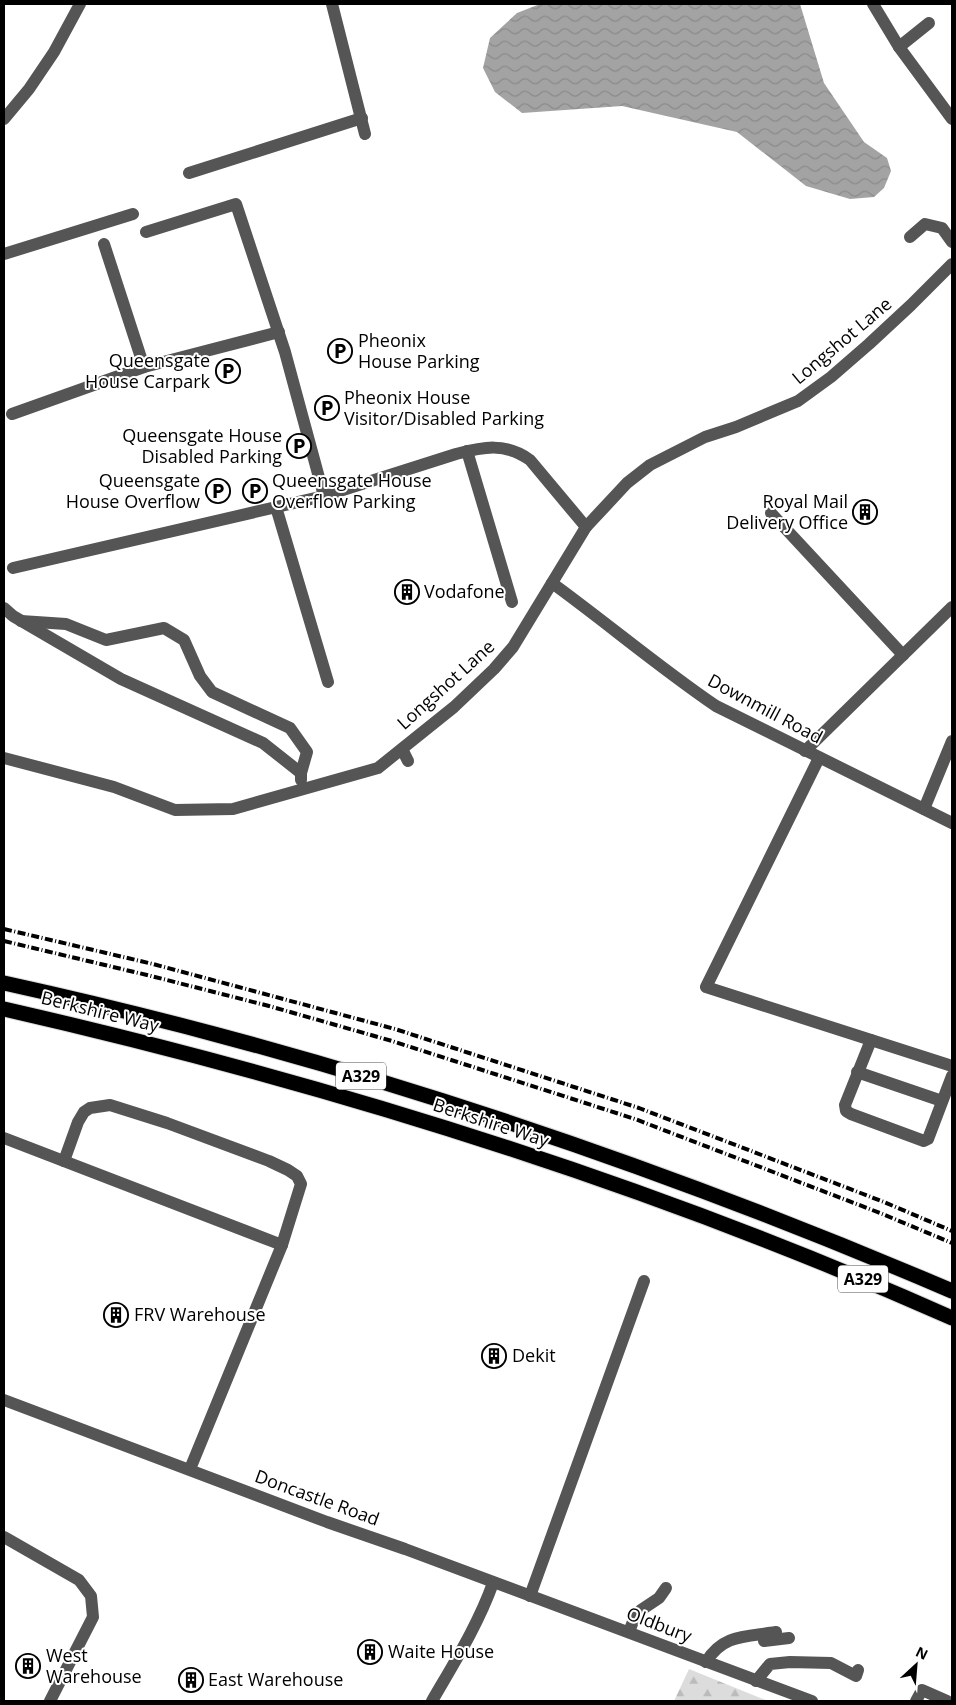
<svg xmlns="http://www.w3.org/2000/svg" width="956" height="1705" font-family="'Open Sans',sans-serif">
	<defs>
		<pattern id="forest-firs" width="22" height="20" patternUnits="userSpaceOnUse" patternTransform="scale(1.25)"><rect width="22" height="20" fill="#dcdcdc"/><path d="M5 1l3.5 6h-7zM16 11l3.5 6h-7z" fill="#bbb"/></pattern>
		<pattern id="water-waves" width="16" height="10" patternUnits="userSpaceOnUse" patternTransform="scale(1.25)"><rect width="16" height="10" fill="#a3a3a3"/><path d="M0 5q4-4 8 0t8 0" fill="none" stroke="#8b8b8b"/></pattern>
	</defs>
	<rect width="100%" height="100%" fill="#fff"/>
	<polygon fill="url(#forest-firs)" points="689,1669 768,1701 674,1701"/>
	<polygon fill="url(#water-waves)" points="540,4 800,4 824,83 864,142 887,158 891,171 884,188 874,197 850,199 806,186 737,132 622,106 522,113 495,92 483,68 490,38 517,13"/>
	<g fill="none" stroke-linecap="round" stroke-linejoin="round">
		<defs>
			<g id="highway">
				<path d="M 4,983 C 329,1054 646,1160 952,1291"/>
				<path d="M 4,1009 C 328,1083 648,1183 952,1318"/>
			</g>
		</defs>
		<use href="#highway" stroke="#dbdbdb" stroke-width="17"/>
		<g stroke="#555" stroke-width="12">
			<polyline points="332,4 365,134"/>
			<polyline points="873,4 899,47 952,119"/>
			<polyline points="899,47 929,23"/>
			<polyline points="4,119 29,89 54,52 80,4"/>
			<polyline points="189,173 362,118"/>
			<polyline points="146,232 236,204 285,352 324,496"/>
			<polyline points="910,237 925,224 942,228 952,242"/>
			<polyline points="104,244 144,367"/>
			<polyline points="4,254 133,214"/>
			<polyline points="12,414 144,367 279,332"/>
			<polyline points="467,451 512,602"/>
			<polyline points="276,507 328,682"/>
			<polyline points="771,513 903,655"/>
			<path d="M 13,568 L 324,496 L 456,454 C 483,447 505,442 530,460 L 586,527"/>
			<path d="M 552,583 C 607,623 660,668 716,706 L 952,823"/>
			<polyline points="4,608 13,616 121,679 263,743 301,773 301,780"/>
			<polyline points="21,621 66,624 106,640 164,628 184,640 200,676 212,692 290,728 307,752 301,773"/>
			<polyline points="402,749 408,761"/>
			<polyline points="805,751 952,607"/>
			<polyline points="4,758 114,787 175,810 233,809 378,768 454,707 494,669 513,647 586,527 627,483 650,465 705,437 736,427 798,401 831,377 869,344 911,305 952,264"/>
			<polyline points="819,758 706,987 952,1066"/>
			<polyline points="924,809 952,741"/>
			<polyline points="871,1040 845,1105 846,1111 851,1114 924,1141 928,1139 952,1076"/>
			<polyline points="857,1072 942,1101"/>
			<polyline points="4,1138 282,1245"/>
			<polyline points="64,1161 78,1122 84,1112 90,1108 110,1105 167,1123 269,1161 288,1170 297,1176 301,1184 282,1245 190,1469"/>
			<polyline points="4,1400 327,1522 405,1549 812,1701"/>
			<polyline points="4,1537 79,1580 91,1596 93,1617 50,1701"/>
			<polyline points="530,1596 644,1281"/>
			<polyline points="629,1632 635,1616 641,1610 659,1598 666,1588"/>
			<polyline points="764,1641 789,1638"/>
			<path d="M 706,1662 C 723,1634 746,1637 776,1632"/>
			<polyline points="756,1681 770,1664 790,1662 831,1663 856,1676 858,1670"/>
			<path d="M 432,1701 C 454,1663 478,1625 493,1583"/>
			<polyline points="916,1701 922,1690 947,1701"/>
		</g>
		<use href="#highway" stroke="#000" stroke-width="15"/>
		<g stroke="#000" stroke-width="4" stroke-dasharray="8 2.5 1 2.5" stroke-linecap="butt">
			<polyline points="4,929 153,964 395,1029 639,1108 884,1202 952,1231"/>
			<polyline points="4,941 151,976 269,1006 392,1041 635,1119 880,1213 952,1243"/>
		</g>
	</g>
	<defs>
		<symbol id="parking-ring" viewBox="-11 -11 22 22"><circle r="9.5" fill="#fff" stroke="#000" stroke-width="1.5"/><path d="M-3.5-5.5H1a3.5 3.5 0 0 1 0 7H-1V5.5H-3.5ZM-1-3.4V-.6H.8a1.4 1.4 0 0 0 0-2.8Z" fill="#000"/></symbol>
		<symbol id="building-ring" viewBox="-11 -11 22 22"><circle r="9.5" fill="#fff" stroke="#000" stroke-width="1.5"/><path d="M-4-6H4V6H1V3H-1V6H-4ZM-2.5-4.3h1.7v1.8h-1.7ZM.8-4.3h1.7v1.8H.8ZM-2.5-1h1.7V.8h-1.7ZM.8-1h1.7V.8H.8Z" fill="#000"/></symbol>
	</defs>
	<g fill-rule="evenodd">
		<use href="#parking-ring" x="326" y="337" width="28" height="28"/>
		<use href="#parking-ring" x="214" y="357" width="28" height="28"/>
		<use href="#parking-ring" x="313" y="394" width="28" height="28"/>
		<use href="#parking-ring" x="285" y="432" width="28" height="28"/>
		<use href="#parking-ring" x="204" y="477" width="28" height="28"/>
		<use href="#parking-ring" x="241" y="477" width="28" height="28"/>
		<use href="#building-ring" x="851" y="498" width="28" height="28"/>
		<use href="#building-ring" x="393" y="578" width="28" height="28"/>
		<use href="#building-ring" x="102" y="1301" width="28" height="28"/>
		<use href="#building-ring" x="480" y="1342" width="28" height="28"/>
		<use href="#building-ring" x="356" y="1638" width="28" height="28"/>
		<use href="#building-ring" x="14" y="1652" width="28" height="28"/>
		<use href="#building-ring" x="177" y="1666" width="28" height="28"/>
	</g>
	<g text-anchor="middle" stroke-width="4" stroke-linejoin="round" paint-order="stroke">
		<g fill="#fff" stroke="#4c4c4c" stroke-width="1">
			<rect x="336" y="1062.5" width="50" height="27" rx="4"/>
			<rect x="838" y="1265.5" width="50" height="27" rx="4"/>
		</g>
		<g font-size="16" font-weight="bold" fill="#000">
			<text x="361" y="1082">A329</text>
			<text x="863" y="1285">A329</text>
		</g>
		<g font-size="18" fill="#000" stroke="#fff" text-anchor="start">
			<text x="358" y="347">Pheonix<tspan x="358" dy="21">House Parking</tspan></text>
			<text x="210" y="367" text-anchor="end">Queensgate<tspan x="210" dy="21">House Carpark</tspan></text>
			<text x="344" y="404">Pheonix House<tspan x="344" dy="21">Visitor/Disabled Parking</tspan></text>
			<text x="282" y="442" text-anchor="end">Queensgate House<tspan x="282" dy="21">Disabled Parking</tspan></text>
			<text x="200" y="487" text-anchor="end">Queensgate<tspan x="200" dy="21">House Overflow</tspan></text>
			<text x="272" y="487">Queensgate House<tspan x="272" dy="21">Overflow Parking</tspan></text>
			<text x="848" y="508" text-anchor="end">Royal Mail<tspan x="848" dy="21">Delivery Office</tspan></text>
			<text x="424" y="598">Vodafone</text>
			<text x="134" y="1321">FRV Warehouse</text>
			<text x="512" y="1362">Dekit</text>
			<text x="388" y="1658">Waite House</text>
			<text x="46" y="1662">West<tspan x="46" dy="21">Warehouse</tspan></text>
			<text x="208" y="1686">East Warehouse</text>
		</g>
		<g font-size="18" fill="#000" stroke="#fff">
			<text transform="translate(842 341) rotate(-40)" y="6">Longshot Lane</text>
			<text transform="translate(446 685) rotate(-42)" y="6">Longshot Lane</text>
			<text transform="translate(765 709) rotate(28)" y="6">Downmill Road</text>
			<text transform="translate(100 1012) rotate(14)" y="6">Berkshire Way</text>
			<text transform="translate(491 1123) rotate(18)" y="6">Berkshire Way</text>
			<text transform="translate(317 1498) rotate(20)" y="6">Doncastle Road</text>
			<text transform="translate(659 1625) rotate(21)" y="6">Oldbury</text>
		</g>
	</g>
	<rect width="956" height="1705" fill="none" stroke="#000000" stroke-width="10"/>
	<g transform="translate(916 1665) rotate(26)" stroke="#ffffff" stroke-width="4" paint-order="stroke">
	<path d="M0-4L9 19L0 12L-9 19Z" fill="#000000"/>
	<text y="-8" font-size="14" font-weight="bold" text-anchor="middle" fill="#000000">N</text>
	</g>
</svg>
